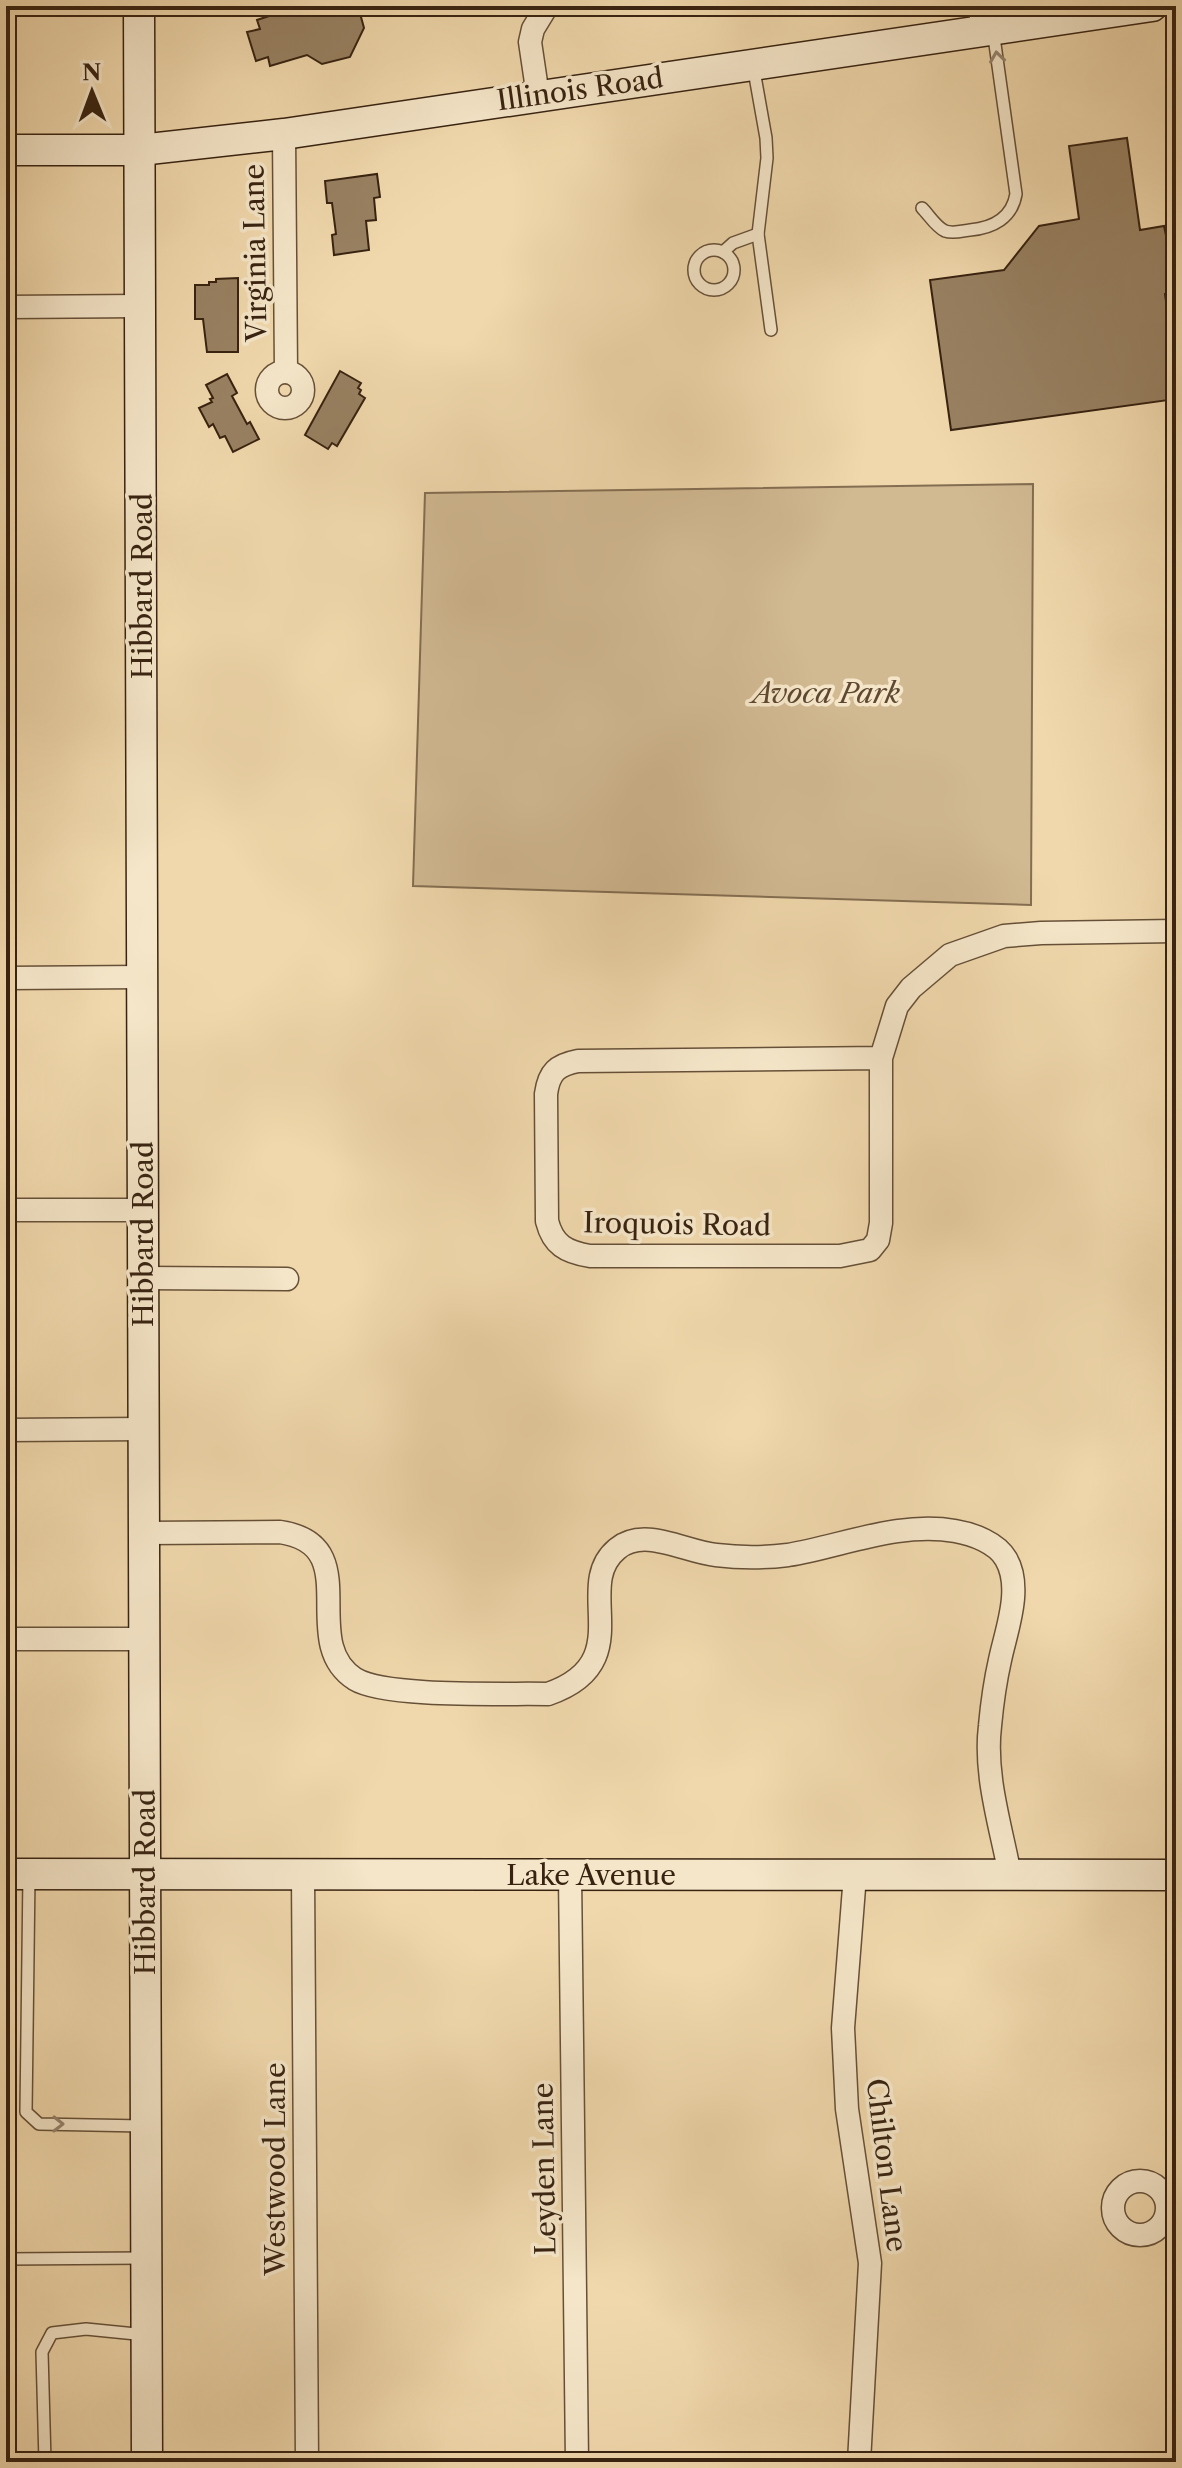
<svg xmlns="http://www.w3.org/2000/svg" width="1182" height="2468" font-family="'Libre Caslon Text',serif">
	<rect width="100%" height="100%" fill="#f0d8ac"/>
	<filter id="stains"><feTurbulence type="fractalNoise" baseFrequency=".0025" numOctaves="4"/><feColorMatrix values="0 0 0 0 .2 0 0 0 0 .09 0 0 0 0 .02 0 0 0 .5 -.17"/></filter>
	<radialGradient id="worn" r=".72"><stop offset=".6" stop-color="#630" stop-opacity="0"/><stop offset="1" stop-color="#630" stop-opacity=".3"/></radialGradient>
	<polygon fill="#d1b992" stroke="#846e52" stroke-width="2" points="1033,484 1031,905 413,886 425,493"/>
	<g fill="#988162" stroke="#382311" stroke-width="2">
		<polygon points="266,6 358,6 364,28 350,57 322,64 307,55 270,66 268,57 256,61 247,32 260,29 257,20 269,16"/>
		<polygon points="1127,138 1140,230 1164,226 1167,240 1176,238 1176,292 1165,294 1176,373 1176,399 951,430 930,280 1004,270 1039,226 1079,219 1069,146"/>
		<polygon points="377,174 380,197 374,198 376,220 366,221 369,250 334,255 332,235 336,234 332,203 327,203 325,181"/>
		<polygon points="238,278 238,352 207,352 203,319 195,319 195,285 209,285 209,282 216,282 216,279"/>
		<polygon points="340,371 361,383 358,388 361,390 359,394 365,398 337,446 332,443 328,449 305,435"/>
		<polygon points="227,374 237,393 232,396 247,424 250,422 259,439 233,452 225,436 220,438 213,424 209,427 199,408 212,402 210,399 213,398 206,385"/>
	</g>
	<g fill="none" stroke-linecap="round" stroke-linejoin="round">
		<defs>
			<g id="lane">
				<polyline points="753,65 766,138 767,158 758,234 771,330"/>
				<path d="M 922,208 C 929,215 936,227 945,231 C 953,234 962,231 970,230 C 993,228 1012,218 1016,194 L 993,30"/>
				<circle cx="714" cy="270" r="20"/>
				<polyline points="723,252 733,243 758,234"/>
				<polyline points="29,1875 26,2112 39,2124 143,2126"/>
				<polyline points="6,2259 145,2258"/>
				<polyline points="45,2462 42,2352 52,2333 86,2329 146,2335"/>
			</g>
			<g id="street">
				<polyline points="981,6 981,31"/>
				<polyline points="538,96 530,42 533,29 547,6"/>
				<polyline points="284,134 286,372"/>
				<polyline points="6,307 141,306"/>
				<circle cx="285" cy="390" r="18"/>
				<polyline points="6,978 143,977"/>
				<path d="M 881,1058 L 578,1061 C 557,1065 549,1072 546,1094 L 547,1221 C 553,1245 566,1252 590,1256 L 840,1256 L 870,1250 L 878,1240 L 881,1223 L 881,1058 L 897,1006 L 911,988 L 950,955 L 1004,936 L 1041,933 L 1176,931"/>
				<polyline points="6,1210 143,1210"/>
				<polyline points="144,1278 287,1279"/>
				<polyline points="6,1430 144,1429"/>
				<path d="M 144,1533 L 280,1532 C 368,1545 296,1641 355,1679 C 386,1698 507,1693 548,1694 C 641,1662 571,1587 617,1549 C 644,1526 685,1552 716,1555 C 740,1558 764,1558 788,1555 C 842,1546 900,1521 955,1531 C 973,1534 997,1543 1006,1559 C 1023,1588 1006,1631 1000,1660 C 995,1682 992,1704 990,1726 C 984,1775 1001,1827 1010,1875"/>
				<polyline points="6,1639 145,1639"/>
				<polyline points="303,1875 307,2462"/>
				<polyline points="570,1875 577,2462"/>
				<polyline points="855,1875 843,2028 847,2109 870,2263 859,2462"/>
				<circle cx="1140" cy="2208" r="27"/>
			</g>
			<g id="secondary">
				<polyline points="139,6 147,2462"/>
				<polyline points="6,150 140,150 284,134 1152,6"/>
				<polyline points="6,1874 1176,1875"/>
			</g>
		</defs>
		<use href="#lane" stroke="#665038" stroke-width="14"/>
		<use href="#street" stroke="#665038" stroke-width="25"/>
		<use href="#secondary" stroke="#382311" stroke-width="33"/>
		<use href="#lane" stroke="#f5e6c9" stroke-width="11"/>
		<use href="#street" stroke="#f5e6c9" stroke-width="22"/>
		<use href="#secondary" stroke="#f5e6c9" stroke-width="30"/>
	</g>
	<defs><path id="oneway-chevron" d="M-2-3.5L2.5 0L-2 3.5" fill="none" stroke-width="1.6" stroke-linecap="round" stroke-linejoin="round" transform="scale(2)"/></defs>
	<g stroke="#96846d">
		<use href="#oneway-chevron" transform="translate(997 57) rotate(-98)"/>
		<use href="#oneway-chevron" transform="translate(58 2124) rotate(1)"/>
	</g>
	<g text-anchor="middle" stroke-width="7" stroke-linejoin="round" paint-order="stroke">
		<g font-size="28" fill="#382311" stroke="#f5e6c9">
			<text transform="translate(580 89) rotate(-8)" y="10">Illinois Road</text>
			<text transform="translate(255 253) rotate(-91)" y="10">Virginia Lane</text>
			<text transform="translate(142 586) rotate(-90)" y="10">Hibbard Road</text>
			<text transform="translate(677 1224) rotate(1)" y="10">Iroquois Road</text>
			<text transform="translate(143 1234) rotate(-90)" y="10">Hibbard Road</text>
			<text x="591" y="1885">Lake Avenue</text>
			<text transform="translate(145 1882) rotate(-90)" y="10">Hibbard Road</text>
			<text transform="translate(887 2165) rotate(83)" y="10">Chilton Lane</text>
			<text transform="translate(275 2169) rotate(-90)" y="10">Westwood Lane</text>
			<text transform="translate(544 2169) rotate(-91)" y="10">Leyden Lane</text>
		</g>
		<g font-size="28" font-style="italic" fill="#5e4831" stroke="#f5e6c9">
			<text x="826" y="703">Avoca Park</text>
		</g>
	</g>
	<rect width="1182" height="2468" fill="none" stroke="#f0d8ac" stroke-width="32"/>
	<rect x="8" y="8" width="1166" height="2452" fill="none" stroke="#382311" stroke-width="4"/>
	<rect x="16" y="16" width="1150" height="2436" fill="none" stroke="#382311" stroke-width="2"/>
	<g transform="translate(92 92) rotate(359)" stroke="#f5e6c9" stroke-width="6" paint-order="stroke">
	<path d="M0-6L14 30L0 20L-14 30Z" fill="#382311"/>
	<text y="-12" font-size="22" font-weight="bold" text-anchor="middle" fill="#382311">N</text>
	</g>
	<rect width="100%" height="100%" filter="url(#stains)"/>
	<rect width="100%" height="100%" fill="url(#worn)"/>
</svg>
